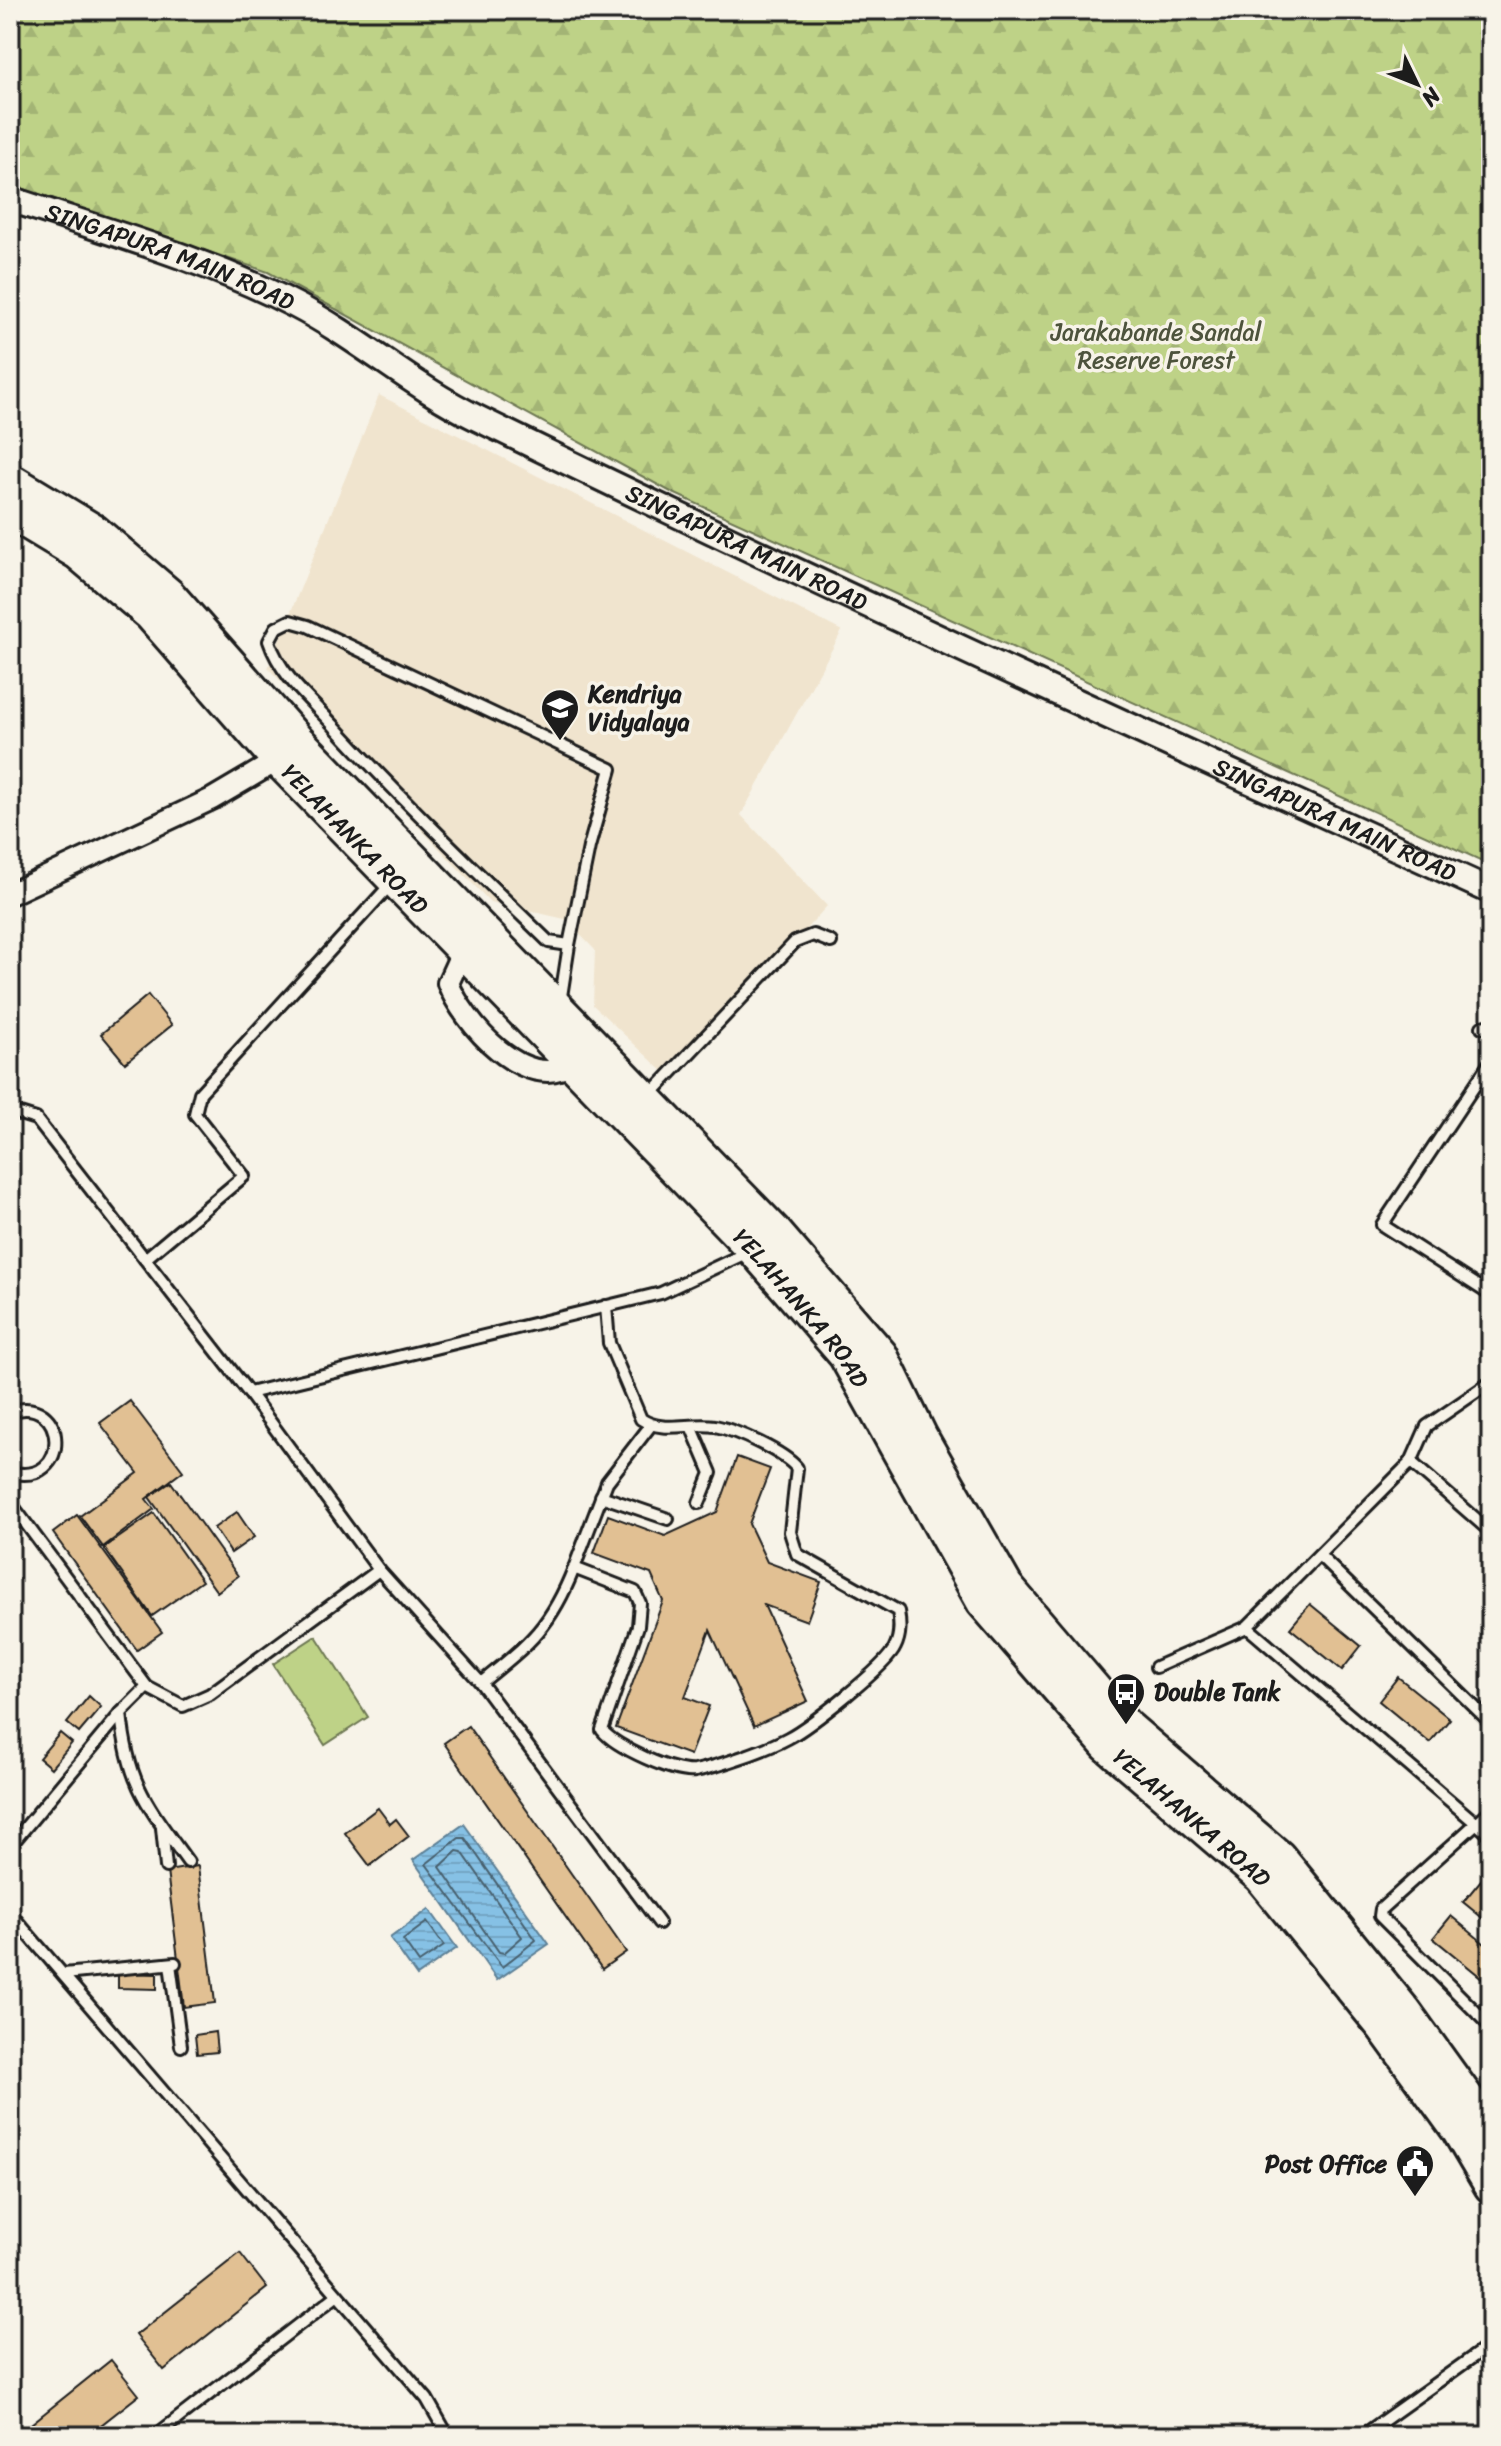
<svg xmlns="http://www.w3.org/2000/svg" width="1501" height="2446" font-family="Sriracha,sans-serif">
	<defs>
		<pattern id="forest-firs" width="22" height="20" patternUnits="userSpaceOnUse" patternTransform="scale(2)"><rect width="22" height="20" fill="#bed287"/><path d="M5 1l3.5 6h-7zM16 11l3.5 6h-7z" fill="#a3b474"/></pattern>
		<pattern id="water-rules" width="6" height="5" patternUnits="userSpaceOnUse" patternTransform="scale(2)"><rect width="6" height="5" fill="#86c1e5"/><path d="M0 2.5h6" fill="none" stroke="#73a5c4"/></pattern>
	</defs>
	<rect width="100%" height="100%" fill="#f7f3e8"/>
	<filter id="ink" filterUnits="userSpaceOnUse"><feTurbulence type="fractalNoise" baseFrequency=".0125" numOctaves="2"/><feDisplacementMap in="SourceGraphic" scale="16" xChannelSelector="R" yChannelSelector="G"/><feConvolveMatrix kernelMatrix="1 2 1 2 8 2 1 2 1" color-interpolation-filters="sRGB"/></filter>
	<g filter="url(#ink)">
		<polygon fill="#f0e4ce" points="379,395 842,631 741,815 827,906 670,1078 593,1005 595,950 565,919 490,902 268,668"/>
		<polygon fill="url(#forest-firs)" stroke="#6d7752" stroke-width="2" points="10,10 1491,10 1491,865 671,492 268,272 10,184"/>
		<polygon fill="#bed287" stroke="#6d7752" stroke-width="2" points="316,1636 368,1717 325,1745 273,1664"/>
		<g fill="url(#water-rules)" stroke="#5c7f95" stroke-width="2">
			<polygon points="464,1824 549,1944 497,1980 413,1860"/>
			<polygon points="429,1909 457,1948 417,1976 390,1938"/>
		</g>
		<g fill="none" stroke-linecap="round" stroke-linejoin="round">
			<g stroke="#465e6c" stroke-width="2">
				<polygon points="459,1838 465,1838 536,1940 502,1967 426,1864"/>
				<polygon points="457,1851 462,1852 522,1937 504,1953 499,1952 440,1867"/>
				<polygon points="427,1922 444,1946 419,1963 403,1940"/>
			</g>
		</g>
		<g fill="#e1c093" stroke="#1c1c1c" stroke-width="2">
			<polygon points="148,995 172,1025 125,1063 101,1034"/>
			<polygon points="130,1401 183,1471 146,1499 154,1509 103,1547 80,1516 138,1473 100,1423"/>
			<polygon points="737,1457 770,1469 749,1524 767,1562 821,1582 807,1621 764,1605 808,1701 754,1726 710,1630 685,1697 709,1706 690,1755 616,1728 663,1601 651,1574 594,1553 608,1515 665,1536 717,1512"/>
			<polygon points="171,1482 238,1576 217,1592 149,1497"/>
			<polygon points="237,1512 254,1537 231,1553 214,1528"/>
			<polygon points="154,1513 202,1581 152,1616 104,1548"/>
			<polygon points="77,1515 162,1632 137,1650 53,1533"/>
			<polygon points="1310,1604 1361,1646 1342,1670 1290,1628"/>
			<polygon points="1398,1677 1450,1719 1430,1743 1379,1701"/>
			<polygon points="89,1696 101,1707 79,1733 67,1723"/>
			<polygon points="468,1726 626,1952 602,1969 444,1743"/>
			<polygon points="60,1733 72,1743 51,1768 39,1758"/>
			<polygon points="378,1808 390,1824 396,1819 409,1836 370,1866 345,1833"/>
			<polygon points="198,1866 215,2003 184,2007 167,1871"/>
			<polygon points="1481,1880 1491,1888 1491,1925 1463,1902"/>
			<polygon points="1451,1916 1491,1949 1491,1979 1488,1983 1433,1938"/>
			<polygon points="118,1973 157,1974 157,1989 118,1988"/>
			<polygon points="215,2032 217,2052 197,2054 195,2035"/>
			<polygon points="240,2253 267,2288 164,2370 136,2335"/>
			<polygon points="111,2360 139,2395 87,2436 16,2436"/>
		</g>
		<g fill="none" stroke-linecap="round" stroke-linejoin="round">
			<defs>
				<g id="service">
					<path d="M 290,621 L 308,626 L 611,769 L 589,847 L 569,945 L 549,942 C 477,872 404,802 336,728 C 311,700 281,677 269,641 L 276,628 Z"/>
					<polyline points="560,1003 569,945"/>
					<polyline points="1482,1027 1491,1025"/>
					<polyline points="1491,1061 1382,1225 1491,1295"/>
					<polyline points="650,1095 795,942 813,935 831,942"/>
					<polyline points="10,1111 36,1119 249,1393 379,1570 481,1683 659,1923"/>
					<polyline points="145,1259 244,1176 195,1114 200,1093 391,884"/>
					<polyline points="249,1393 661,1293 748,1252"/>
					<path d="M 10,1412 C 68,1391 73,1489 10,1472"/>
					<polyline points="691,1426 711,1473 699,1503"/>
					<polyline points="1411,1462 1491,1532"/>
					<polyline points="601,1496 668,1519"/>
					<polyline points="10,1502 147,1687 183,1706 210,1694 379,1570"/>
					<polyline points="1319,1555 1491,1723"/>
					<polyline points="574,1568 607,1482 651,1425"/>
					<polyline points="1247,1627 1491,1836"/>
					<polyline points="1156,1667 1247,1627 1411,1462 1427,1426 1491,1382"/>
					<path d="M 481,1683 C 529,1644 551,1627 574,1568 L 635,1592 L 640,1603 L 638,1626 L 602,1730 C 615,1747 674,1774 695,1771 C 719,1766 766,1750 788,1738 C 809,1727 887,1666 895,1647 C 901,1635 900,1623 898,1611 L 797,1554 L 790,1532 L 797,1468 C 784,1452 736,1430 715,1426 C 690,1422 663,1434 641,1419 L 609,1343 L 606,1306"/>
					<path d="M 121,1713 C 128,1785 147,1805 188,1862"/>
					<polyline points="1491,1810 1381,1909 1380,1916 1491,2027"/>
					<polyline points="162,1828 166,1867"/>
					<polyline points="10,1846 121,1713 147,1687"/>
					<polyline points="10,1913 427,2399 448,2436"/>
					<polyline points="170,1964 181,2046"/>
					<polyline points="64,1974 175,1963"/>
					<polyline points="155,2436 335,2297"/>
					<polyline points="1362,2436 1491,2344"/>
				</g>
				<g id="minor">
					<polyline points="10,894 212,799 285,756"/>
					<path d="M 463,950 L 448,983 C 463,1022 525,1095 573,1063"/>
				</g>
				<g id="tertiary">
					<path id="s1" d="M 10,199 C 105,231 206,259 295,305 C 359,338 413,387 477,418 C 812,582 1151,736 1491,891"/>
				</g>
				<g id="primary">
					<polyline points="10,480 94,531 169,595 299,742 774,1231 881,1355 921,1437 1006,1586 1126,1726 1279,1857 1405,2012 1491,2131"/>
					<path id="s2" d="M 10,512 L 78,553 L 150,614 L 279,761 L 754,1250 L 845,1355 L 983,1602 L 1107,1745 L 1260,1876 L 1384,2028 L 1458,2130 L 1491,2186"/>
				</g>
			</defs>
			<use href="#service" stroke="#1c1c1c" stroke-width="16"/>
			<use href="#minor" stroke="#1c1c1c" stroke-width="26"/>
			<use href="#tertiary" stroke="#1c1c1c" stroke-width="30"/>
			<use href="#primary" stroke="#1c1c1c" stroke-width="38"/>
			<use href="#service" stroke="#f7f3e8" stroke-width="10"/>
			<use href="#minor" stroke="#f7f3e8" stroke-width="20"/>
			<use href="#tertiary" stroke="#f7f3e8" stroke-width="24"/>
			<use href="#primary" stroke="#f7f3e8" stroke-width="32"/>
		</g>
	</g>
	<defs>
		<symbol id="school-pin" viewBox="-11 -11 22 30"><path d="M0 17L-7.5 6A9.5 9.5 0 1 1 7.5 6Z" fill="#1c1c1c" stroke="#f7f3e8"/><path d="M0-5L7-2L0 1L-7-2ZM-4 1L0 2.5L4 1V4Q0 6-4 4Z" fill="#fff"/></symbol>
		<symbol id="bus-pin" viewBox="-11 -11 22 30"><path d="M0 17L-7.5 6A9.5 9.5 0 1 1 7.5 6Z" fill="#1c1c1c" stroke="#f7f3e8"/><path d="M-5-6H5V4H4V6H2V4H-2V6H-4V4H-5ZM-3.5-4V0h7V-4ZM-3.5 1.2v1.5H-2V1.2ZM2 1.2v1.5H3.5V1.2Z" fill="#fff"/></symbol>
		<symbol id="civic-pin" viewBox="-11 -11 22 30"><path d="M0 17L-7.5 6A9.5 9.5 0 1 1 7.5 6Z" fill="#1c1c1c" stroke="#f7f3e8"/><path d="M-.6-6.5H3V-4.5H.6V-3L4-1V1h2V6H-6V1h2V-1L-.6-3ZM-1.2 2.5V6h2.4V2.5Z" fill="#fff"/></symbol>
	</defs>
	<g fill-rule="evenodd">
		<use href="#school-pin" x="538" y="686" width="44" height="60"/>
		<use href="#bus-pin" x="1104" y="1670" width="44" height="60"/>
		<use href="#civic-pin" x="1393" y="2142" width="44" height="60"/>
	</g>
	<g text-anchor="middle" stroke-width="7" stroke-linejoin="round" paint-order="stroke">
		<g font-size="24" fill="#1c1c1c" stroke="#f7f3e8">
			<text dy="8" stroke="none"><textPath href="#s1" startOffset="170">SINGAPURA MAIN ROAD</textPath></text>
			<text dy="8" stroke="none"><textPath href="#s1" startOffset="818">SINGAPURA MAIN ROAD</textPath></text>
			<text dy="8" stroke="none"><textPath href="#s1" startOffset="1466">SINGAPURA MAIN ROAD</textPath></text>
			<text dy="8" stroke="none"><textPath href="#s2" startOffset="478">YELAHANKA ROAD</textPath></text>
			<text dy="8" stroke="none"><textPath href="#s2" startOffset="1126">YELAHANKA ROAD</textPath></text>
			<text dy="8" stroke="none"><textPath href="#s2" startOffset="1774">YELAHANKA ROAD</textPath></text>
		</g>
		<g font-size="24" fill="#4d533c" stroke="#f7f3e8">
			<text x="1156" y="340">Jarakabande Sandal<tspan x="1156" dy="28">Reserve Forest</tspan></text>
		</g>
		<g font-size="24" font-weight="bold" fill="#1c1c1c" stroke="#f7f3e8" text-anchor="start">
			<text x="588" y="702">Kendriya<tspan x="588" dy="28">Vidyalaya</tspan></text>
			<text x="1154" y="1700">Double Tank</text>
			<text x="1387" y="2172" text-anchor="end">Post Office</text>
		</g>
	</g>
	<rect width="1501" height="2446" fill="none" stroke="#f7f3e8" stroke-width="40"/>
	<rect x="20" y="20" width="1461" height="2406" fill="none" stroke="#1c1c1c" stroke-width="3" filter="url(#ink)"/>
	<g transform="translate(1417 84) rotate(133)" stroke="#f7f3e8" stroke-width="6" paint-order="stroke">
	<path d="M0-6L14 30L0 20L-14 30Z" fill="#1c1c1c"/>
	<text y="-12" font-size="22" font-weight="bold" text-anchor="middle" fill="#1c1c1c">N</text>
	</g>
</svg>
